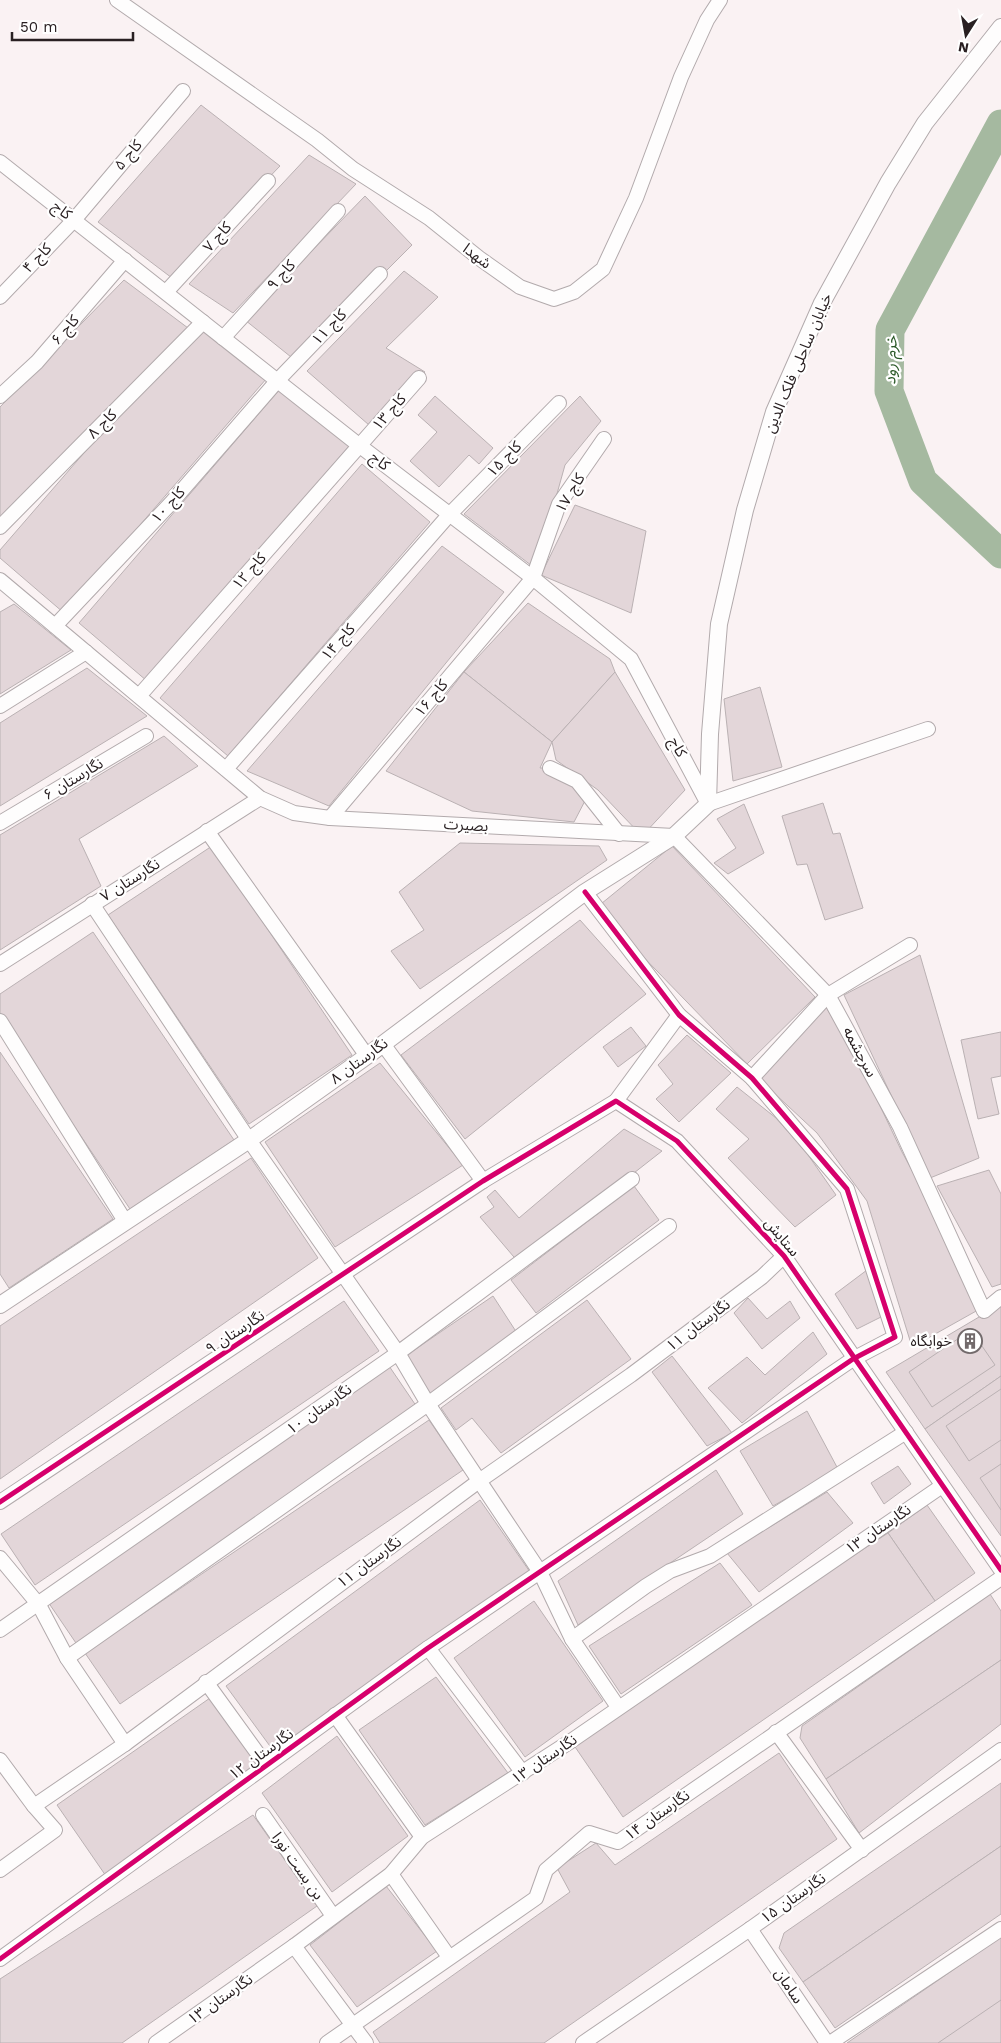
<svg xmlns="http://www.w3.org/2000/svg" width="1001" height="2043" font-family="'Work Sans','Noto Sans Arabic',sans-serif">
	<rect width="100%" height="100%" fill="#faf2f3"/>
	<g fill="none" stroke-linecap="round" stroke-linejoin="round">
		<polyline stroke="#a5b9a0" stroke-width="29" points="1001,124 890,330 889,391 923,481 1001,554"/>
	</g>
	<g fill="#e3d6d9" stroke="#bab1b3">
		<polygon points="201,105 280,166 172,278 98,222"/>
		<polygon points="309,155 356,184 233,313 189,284"/>
		<polygon points="365,196 412,245 296,361 245,320"/>
		<polygon points="404,271 438,297 386,348 425,372 369,425 307,371"/>
		<polygon points="124,280 188,328 0,520 0,407"/>
		<polygon points="199,320 267,378 64,613 0,558 0,550"/>
		<polygon points="281,388 349,446 147,681 79,623"/>
		<polygon points="435,396 493,448 479,464 469,455 439,487 410,461 437,432 418,415"/>
		<polygon points="580,396 601,421 565,465 536,569 464,514"/>
		<polygon points="362,464 430,522 228,756 160,698"/>
		<polygon points="575,505 646,531 631,613 541,575"/>
		<polygon points="442,546 504,592 329,806 247,771"/>
		<polygon points="528,603 610,659 615,672 552,742 464,672"/>
		<polygon points="14,604 71,650 0,694 0,612"/>
		<polygon points="87,668 147,716 0,806 0,723"/>
		<polygon points="464,672 552,742 540,768 550,768 588,795 574,822 472,811 386,771"/>
		<polygon points="615,672 685,790 642,836 598,790 556,760 552,742"/>
		<polygon points="760,687 782,767 733,781 724,699"/>
		<polygon points="164,736 198,766 79,839 101,886 0,950 0,835"/>
		<polygon points="823,803 833,834 840,833 863,908 825,920 807,864 797,865 782,816"/>
		<polygon points="744,804 764,853 728,874 714,863 736,848 717,819"/>
		<polygon points="460,843 599,846 607,860 420,989 391,951 424,930 399,892"/>
		<polygon points="212,846 352,1055 249,1124 108,915"/>
		<polygon points="672,846 815,997 747,1064 596,908"/>
		<polygon points="580,920 646,994 465,1139 401,1055"/>
		<polygon points="93,932 234,1140 130,1209 0,1016 0,994"/>
		<polygon points="920,955 979,1158 930,1178 844,995"/>
		<polygon points="826,1007 860,1064 902,1152 933,1209 978,1310 912,1347 867,1201 817,1133 759,1079"/>
		<polygon points="631,1027 646,1046 618,1067 603,1047"/>
		<polygon points="1001,1032 1001,1076 991,1078 999,1114 978,1119 961,1040"/>
		<polygon points="687,1035 731,1073 679,1122 656,1099 673,1084 658,1065"/>
		<polygon points="0,1052 113,1219 9,1288 0,1274"/>
		<polygon points="380,1063 463,1165 335,1247 265,1142"/>
		<polygon points="737,1087 776,1118 806,1152 836,1195 795,1227 728,1158 749,1139 716,1109"/>
		<polygon points="624,1129 662,1151 519,1263 480,1217 494,1207 487,1197 495,1190 519,1218"/>
		<polygon points="251,1158 318,1258 0,1479 0,1326"/>
		<polygon points="989,1170 1001,1194 1001,1284 992,1287 937,1186"/>
		<polygon points="634,1186 659,1220 536,1313 511,1280"/>
		<polygon points="867,1270 883,1316 857,1329 835,1294"/>
		<polygon points="493,1296 517,1333 430,1395 407,1355"/>
		<polygon points="748,1298 767,1319 790,1301 800,1318 762,1349 734,1313"/>
		<polygon points="587,1300 631,1359 501,1453 472,1418 456,1430 441,1408"/>
		<polygon points="344,1301 379,1351 35,1585 1,1534"/>
		<polygon points="1001,1304 1001,1376 925,1429 886,1372"/>
		<polygon points="971,1330 995,1365 932,1407 909,1372"/>
		<polygon points="813,1332 827,1354 742,1423 708,1388 747,1357 765,1375"/>
		<polygon points="672,1356 732,1433 707,1446 652,1372"/>
		<polygon points="387,1363 421,1413 78,1646 44,1596"/>
		<polygon points="1001,1376 1001,1536 925,1429"/>
		<polygon points="1001,1389 1001,1440 969,1461 946,1426"/>
		<polygon points="807,1411 838,1469 773,1506 740,1451"/>
		<polygon points="429,1420 463,1470 120,1704 85,1653"/>
		<polygon points="1001,1464 1001,1510 980,1478"/>
		<polygon points="898,1466 911,1484 884,1504 871,1483"/>
		<polygon points="716,1470 743,1514 578,1625 558,1581"/>
		<polygon points="827,1492 853,1523 759,1592 727,1553"/>
		<polygon points="480,1500 530,1572 275,1753 226,1686"/>
		<polygon points="927,1505 975,1573 935,1601 888,1533"/>
		<polygon points="888,1533 935,1601 623,1817 571,1741"/>
		<polygon points="720,1563 752,1605 621,1694 589,1646"/>
		<polygon points="990,1594 1001,1611 1001,1660 826,1779 800,1738 802,1726"/>
		<polygon points="534,1601 603,1701 525,1757 454,1658"/>
		<polygon points="1001,1660 1001,1724 859,1833 826,1779"/>
		<polygon points="436,1677 508,1773 425,1825 359,1730"/>
		<polygon points="210,1698 258,1765 106,1876 57,1805"/>
		<polygon points="337,1736 408,1836 332,1892 262,1793"/>
		<polygon points="779,1753 837,1839 544,2043 380,2043 373,2032 570,1892 557,1868 596,1843 615,1865"/>
		<polygon points="1001,1783 1001,1846 803,1982 779,1948 784,1933"/>
		<polygon points="253,1815 317,1906 122,2043 0,2043 0,1979"/>
		<polygon points="1001,1846 1001,1914 835,2028 803,1982"/>
		<polygon points="386,1886 437,1951 357,2007 310,1945"/>
		<polygon points="1001,1937 1001,2005 946,2043 847,2043"/>
		<polygon points="1001,2000 1001,2043 938,2043"/>
	</g>
	<g fill="none" stroke-linecap="round" stroke-linejoin="round">
		<defs>
			<g id="minor">
				<polyline points="117,0 317,140 353,169 429,218 479,258 520,287 554,299 574,292 603,269 636,198 681,77 707,20 720,0"/>
				<polyline points="0,162 360,446 533,578 631,659 708,804 928,729"/>
				<polyline points="166,292 268,181"/>
				<polyline points="0,297 74,220 183,91"/>
				<polyline points="223,338 338,211"/>
				<polyline points="0,396 37,362 125,260"/>
				<polyline points="0,527 203,322"/>
				<polyline points="0,580 260,798 294,813 330,818 674,836 828,995 900,1127 984,1311 1001,1297"/>
				<polyline points="55,626 171,503 278,380 380,274"/>
				<polyline points="139,696 419,378"/>
				<polyline points="0,706 86,652"/>
				<polyline points="550,768 577,781 619,834"/>
				<polyline points="226,769 449,515 559,403"/>
				<polyline points="330,818 533,578 559,504 604,439"/>
				<polyline points="0,823 146,736"/>
				<polyline points="207,831 367,1056 383,1044 483,1181"/>
				<polyline points="92,904 249,1140 398,1353 428,1404 540,1572 572,1639 618,1707"/>
				<polyline points="0,964 260,798"/>
				<polyline points="0,1021 125,1221"/>
				<polyline points="752,1078 828,995 910,945"/>
				<polyline points="616,1101 679,1015"/>
				<polyline points="0,1502 483,1181 616,1101 677,1141 784,1256 1001,1570"/>
				<polyline points="0,1558 39,1605 67,1658 125,1744"/>
				<polyline points="0,1630 398,1353 632,1179"/>
				<polyline points="572,1639 646,1586 670,1571 710,1556 906,1432"/>
				<polyline points="428,1648 523,1773"/>
				<polyline points="67,1658 428,1404 669,1226"/>
				<polyline points="206,1682 266,1765"/>
				<polyline points="335,1715 422,1837"/>
				<polyline points="776,1732 862,1850"/>
				<polyline points="0,1760 34,1806"/>
				<polyline points="263,1815 333,1916"/>
				<polyline points="0,1870 55,1830 34,1806 125,1744 479,1481 631,1375 762,1277 784,1256"/>
				<polyline points="391,1874 449,1957"/>
				<polyline points="750,1929 827,2043"/>
				<polyline points="294,1946 366,2043"/>
				<polyline points="0,1959 428,1648 853,1359 895,1337 847,1189 752,1078 679,1015 585,892"/>
				<polyline points="156,2043 294,1946 391,1874 422,1837 571,1741 942,1486"/>
				<polyline points="327,2043 536,1898 546,1870 589,1833 618,1842 1001,1578"/>
				<polyline points="583,2043 750,1929 1001,1750"/>
				<polyline points="830,2043 1001,1929"/>
			</g>
			<polyline id="tertiary" points="0,1305 249,1140 367,1056 585,892 674,836 708,804 710,734 719,624 745,510 774,412 822,303 888,183 925,123 1001,27"/>
		</defs>
		<use href="#minor" stroke="#b2aaac" stroke-width="16"/>
		<use href="#tertiary" stroke="#b2aaac" stroke-width="18"/>
		<use href="#minor" stroke="#fefdfd" stroke-width="14"/>
		<use href="#tertiary" stroke="#fefdfd" stroke-width="16"/>
		<defs>
			<g id="cycleway">
				<polyline points="0,1502 483,1181 616,1101 677,1141 784,1256 1001,1570"/>
				<polyline points="0,1959 428,1648 853,1359 895,1337 847,1189 752,1078 679,1015 585,892"/>
			</g>
		</defs>
		<use href="#cycleway" stroke="#fff" stroke-width="8"/>
		<use href="#cycleway" stroke="#d6006c" stroke-width="5"/>
	</g>
	<defs>
		<symbol id="building-ring" viewBox="-11 -11 22 22"><circle r="9.5" fill="#fff" stroke="#726a6b" stroke-width="1.5"/><path d="M-4-6H4V6H1V3H-1V6H-4ZM-2.5-4.3h1.7v1.8h-1.7ZM.8-4.3h1.7v1.8H.8ZM-2.5-1h1.7V.8h-1.7ZM.8-1h1.7V.8H.8Z" fill="#726a6b"/></symbol>
	</defs>
	<g fill-rule="evenodd">
		<use href="#building-ring" x="956" y="1327" width="28" height="28"/>
	</g>
	<g text-anchor="middle" stroke-width="4.5" stroke-linejoin="round" paint-order="stroke">
		<g font-size="15" fill="#292022" stroke="#fff">
			<text transform="translate(128 155) rotate(-50)" y="5">کاج ۵</text>
			<text transform="translate(62 210) rotate(38)" y="5">کاج</text>
			<text transform="translate(217 237) rotate(-48)" y="5">کاج ۷</text>
			<text transform="translate(477 256) rotate(37)" y="5">شهدا</text>
			<text transform="translate(37 258) rotate(-46)" y="5">کاج ۴</text>
			<text transform="translate(281 275) rotate(-48)" y="5">کاج ۹</text>
			<text transform="translate(329 327) rotate(-46)" y="5">کاج ۱۱</text>
			<text transform="translate(65 330) rotate(-49)" y="5">کاج ۶</text>
			<text transform="translate(798 363) rotate(-67)" y="5">خیابان ساحلی فلک الدین</text>
			<text transform="translate(389 412) rotate(-49)" y="5">کاج ۱۳</text>
			<text transform="translate(102 424) rotate(-45)" y="5">کاج ۸</text>
			<text transform="translate(504 459) rotate(-46)" y="5">کاج ۱۵</text>
			<text transform="translate(380 461) rotate(38)" y="5">کاج</text>
			<text transform="translate(570 493) rotate(-59)" y="5">کاج ۱۷</text>
			<text transform="translate(168 505) rotate(-48)" y="5">کاج ۱۰</text>
			<text transform="translate(249 571) rotate(-49)" y="5">کاج ۱۲</text>
			<text transform="translate(338 642) rotate(-49)" y="5">کاج ۱۴</text>
			<text transform="translate(431 698) rotate(-50)" y="5">کاج ۱۶</text>
			<text transform="translate(678 747) rotate(62)" y="5">کاج</text>
			<text transform="translate(73 779) rotate(-31)" y="5">نگارستان ۶</text>
			<text transform="translate(466 825) rotate(3)" y="5">بصیرت</text>
			<text transform="translate(130 880) rotate(-32)" y="5">نگارستان ۷</text>
			<text transform="translate(860 1052) rotate(62)" y="5">سرچشمه</text>
			<text transform="translate(359 1061) rotate(-36)" y="5">نگارستان ۸</text>
			<text transform="translate(782 1237) rotate(50)" y="5">ستایش</text>
			<text transform="translate(698 1325) rotate(-37)" y="5">نگارستان ۱۱</text>
			<text transform="translate(235 1332) rotate(-33)" y="5">نگارستان ۹</text>
			<text transform="translate(319 1409) rotate(-35)" y="5">نگارستان ۱۰</text>
			<text transform="translate(878 1529) rotate(-34)" y="5">نگارستان ۱۳</text>
			<text transform="translate(369 1562) rotate(-36)" y="5">نگارستان ۱۱</text>
			<text transform="translate(261 1754) rotate(-36)" y="5">نگارستان ۱۲</text>
			<text transform="translate(544 1759) rotate(-34)" y="5">نگارستان ۱۳</text>
			<text transform="translate(657 1815) rotate(-35)" y="5">نگارستان ۱۴</text>
			<text transform="translate(298 1866) rotate(55)" y="5">بن بست نورا</text>
			<text transform="translate(793 1898) rotate(-35)" y="5">نگارستان ۱۵</text>
			<text transform="translate(789 1986) rotate(56)" y="5">سامان</text>
			<text transform="translate(220 1999) rotate(-35)" y="5">نگارستان ۱۳</text>
		</g>
		<g font-size="15" fill="#292022" stroke="#fff" text-anchor="end">
			<text x="952" y="1346">خوابگاه</text>
		</g>
		<g font-size="16" font-style="italic" fill="#2b5928" stroke="#fff">
			<text transform="translate(890 360) rotate(-88)" y="6">خرم رود</text>
		</g>
	</g>
	<g transform="translate(966 35) rotate(191)" stroke="#ffffff" stroke-width="4" paint-order="stroke">
	<path d="M0-4L9 19L0 12L-9 19Z" fill="#292022"/>
	<text y="-8" font-size="14" font-weight="bold" text-anchor="middle" fill="#292022">N</text>
	</g>
	<path d="M12 32v8h121v-8" fill="none" stroke="#292022" stroke-width="2.5"/>
	<text x="20" y="32" font-size="15" fill="#292022" stroke="#ffffff" stroke-width="4" paint-order="stroke">50 m</text>
</svg>
